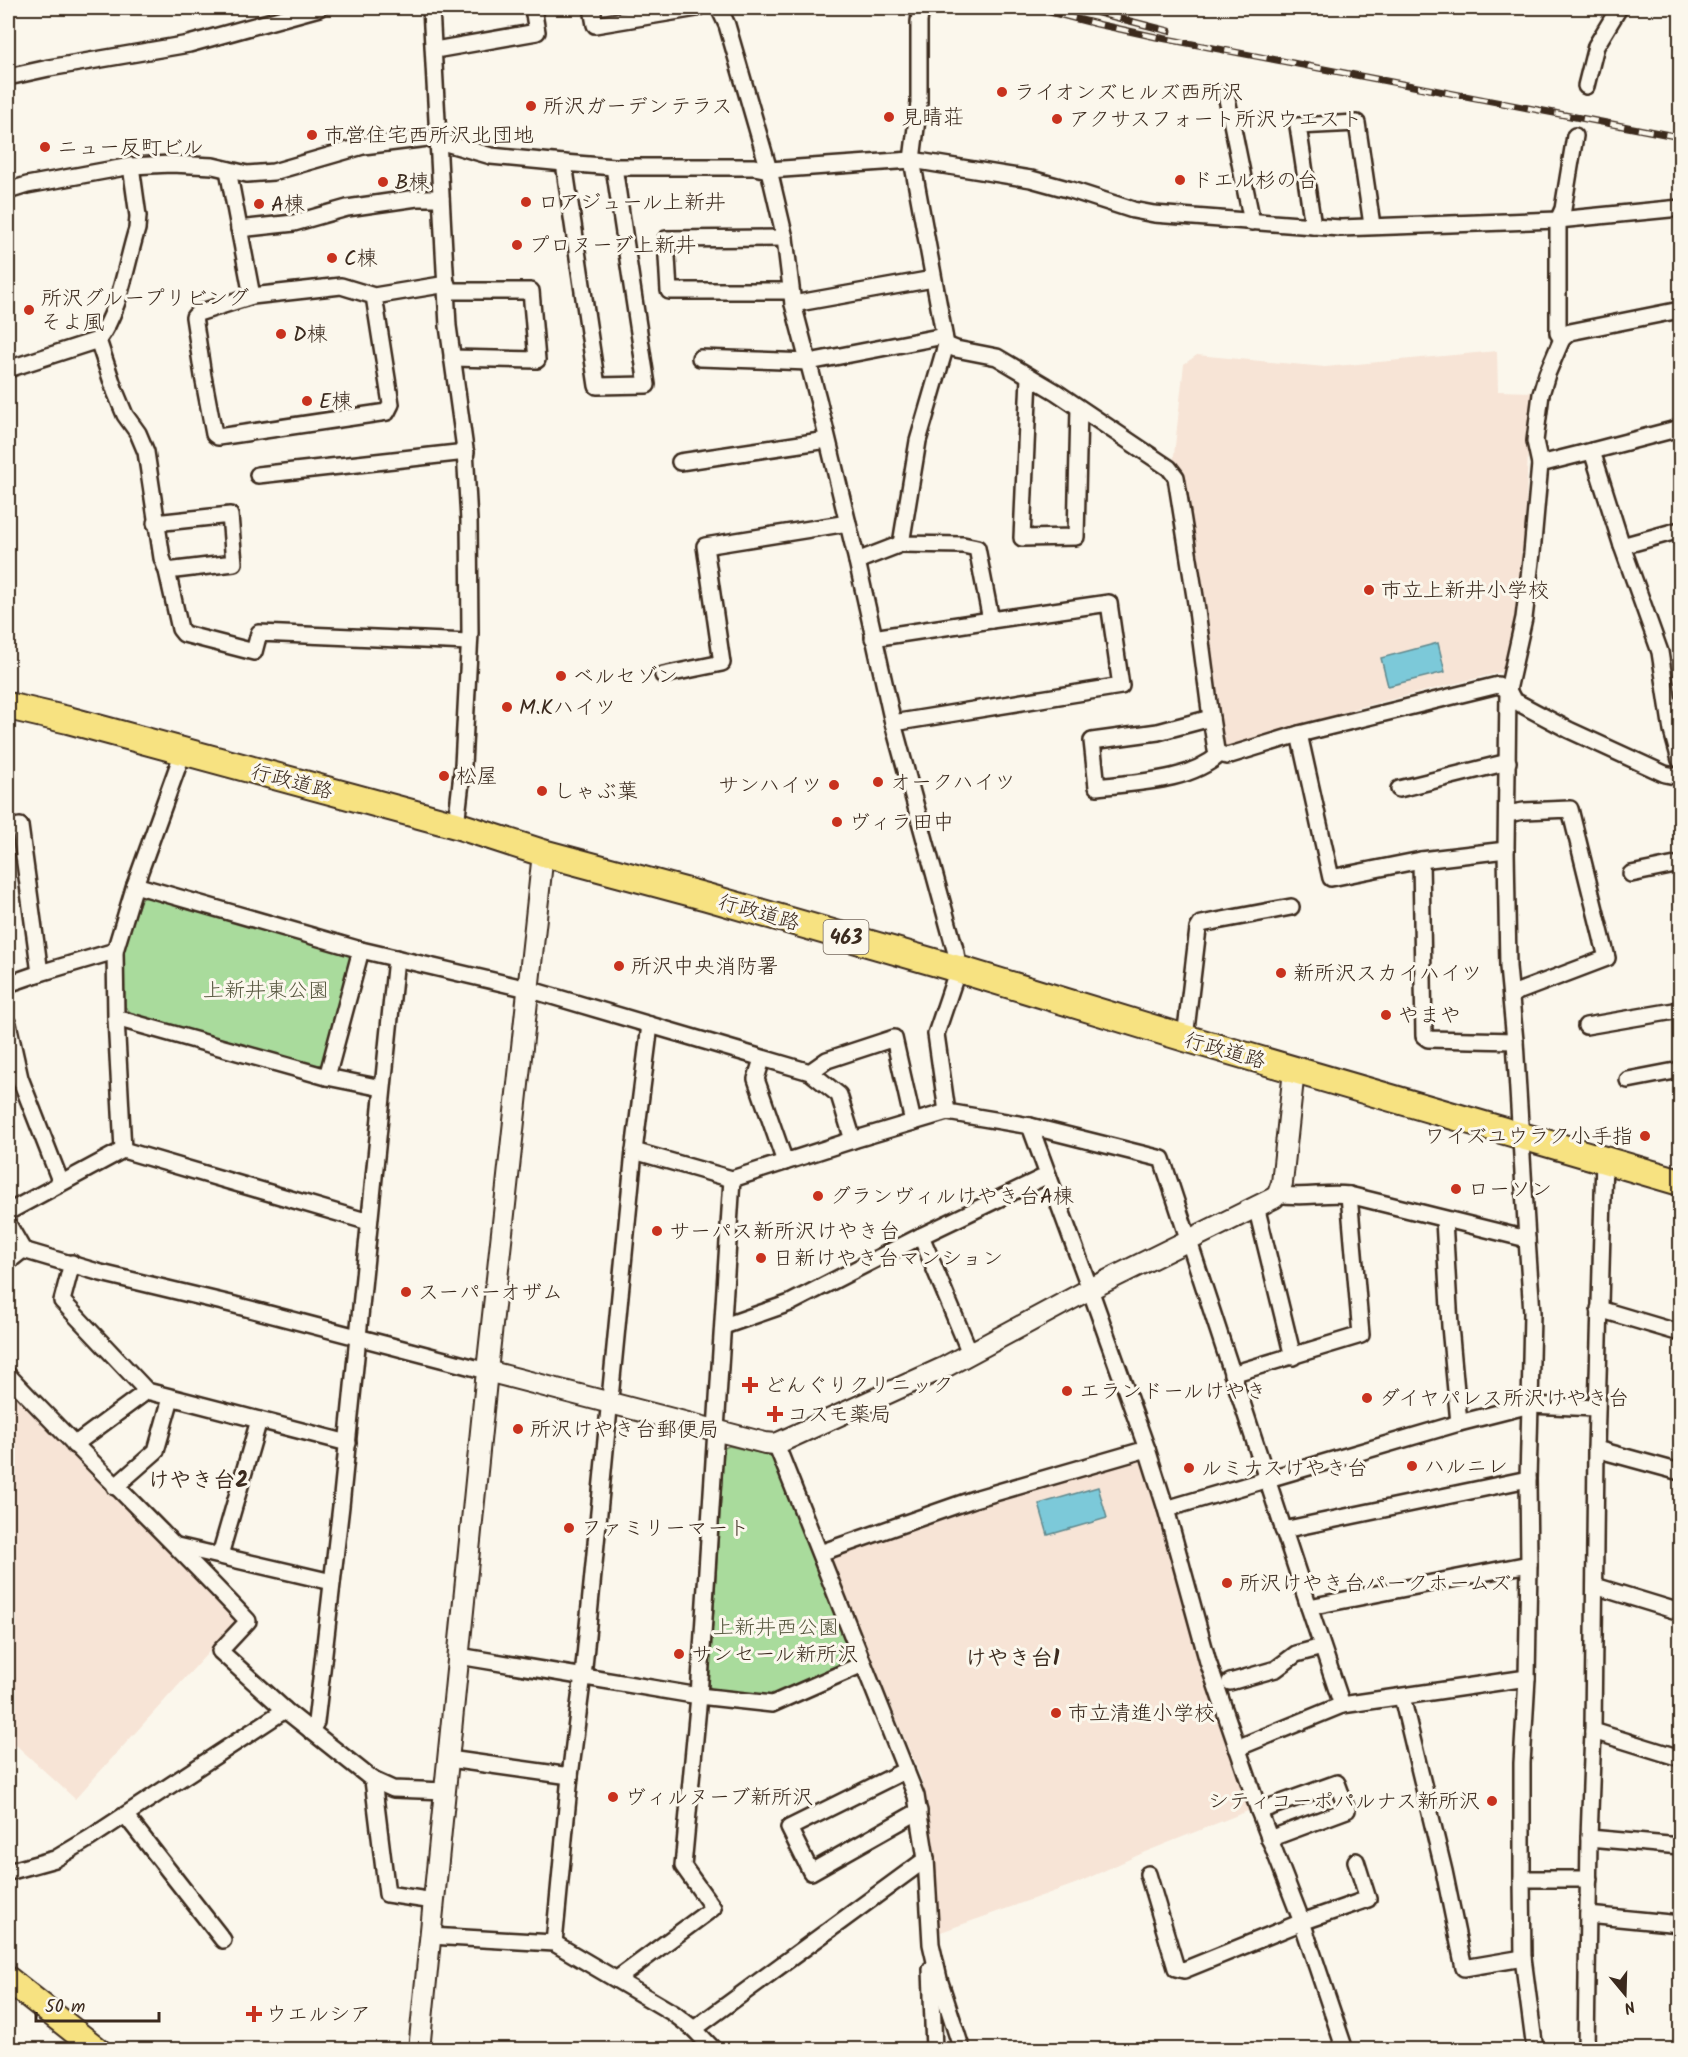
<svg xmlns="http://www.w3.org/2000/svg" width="1688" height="2057" font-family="Kalam,'Klee One',sans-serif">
	<rect width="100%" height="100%" fill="#fbf7ec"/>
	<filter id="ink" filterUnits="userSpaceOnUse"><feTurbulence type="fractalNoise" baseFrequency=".0167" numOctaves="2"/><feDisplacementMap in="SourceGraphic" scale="12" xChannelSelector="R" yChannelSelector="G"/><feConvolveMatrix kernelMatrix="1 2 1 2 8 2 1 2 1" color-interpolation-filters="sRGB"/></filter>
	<g filter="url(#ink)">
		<g fill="#f7e4d6">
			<polygon points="1497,351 1498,391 1534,392 1529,421 1524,558 1515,618 1502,672 1357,708 1226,750 1222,748 1185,479 1173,464 1184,364 1197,355 1325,367"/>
			<polygon points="8,1384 236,1622 75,1799 16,1745 8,1753"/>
			<polygon points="1135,1460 1142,1463 1197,1651 1250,1810 1145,1852 1075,1884 938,1933 929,1811 920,1775 830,1561 835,1554 977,1506"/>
		</g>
		<g fill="#a9db9c" stroke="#72825d" stroke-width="1.5">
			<polygon points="149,896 351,952 354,960 327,1061 318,1066 132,1014 125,1007 123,955 125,943 141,899"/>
			<polygon points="729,1446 772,1456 775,1459 852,1654 850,1663 769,1697 713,1691 709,1686 724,1448"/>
		</g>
		<g fill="#7bc9d9" stroke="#61898e" stroke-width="1.5">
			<polygon points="1438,643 1445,672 1388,686 1381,658"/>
			<polygon points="1098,1487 1107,1518 1048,1535 1039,1504"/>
		</g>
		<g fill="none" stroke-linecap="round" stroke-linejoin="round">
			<defs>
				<g id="minor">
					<polyline points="431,8 448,326 465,449 469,521 470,633 463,765 456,825"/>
					<polyline points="592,8 595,25 697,8"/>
					<polyline points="719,8 727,25 769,170 785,238 793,304 818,399 857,561 893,723 956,953 958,969 936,1034 947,1112"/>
					<polyline points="435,50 537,32 533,8"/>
					<polyline points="8,77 49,68 189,44 319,8"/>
					<polyline points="1586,86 1596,46 1619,8"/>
					<polyline points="1226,94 1252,222"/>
					<polyline points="1575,136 1563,209 1558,220 1558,333 1562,339 1570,332 1680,310"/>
					<polyline points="564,163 597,386 647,385 614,167"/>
					<path d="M 131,166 L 138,216 L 137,229 C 126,264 120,311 98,340 L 115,391 L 125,415 L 138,433 L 146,452 L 162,558 L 167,571 L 180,629 L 184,634 L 254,652 L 259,633 L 469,642"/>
					<polyline points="228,170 252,296"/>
					<polyline points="8,191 27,185 131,166 171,164 213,166 247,174 273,172 363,146 428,138 491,156 564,163 614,167 754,167 769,170 912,160 1031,179 1071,190 1133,210 1154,214 1340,228 1558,220 1680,208"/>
					<polyline points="1313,226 1298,126 1357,123 1372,225"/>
					<polyline points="239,229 294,223 347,208 417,198 441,198"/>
					<polyline points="785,238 666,239 669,291 790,291"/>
					<polyline points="447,291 531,291 537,360 452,358"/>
					<polyline points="374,296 341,286 252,296 198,313 194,317 203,376 214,434 218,437 387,412 391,404 374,296 447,284"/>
					<polyline points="793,304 933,279"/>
					<polyline points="946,345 956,349 997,357 1056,392 1169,468 1176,477 1196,603 1211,718"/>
					<polyline points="700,358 809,362 944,336"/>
					<polyline points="8,369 98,340"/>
					<polyline points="1029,377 1022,538 1076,537 1079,408"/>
					<polyline points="1592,451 1680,428"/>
					<polyline points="680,462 827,440"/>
					<polyline points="1540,464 1535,441 1541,394 1547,374 1562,339"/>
					<polyline points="258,475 466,452"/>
					<polyline points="155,523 230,515 234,563 167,571"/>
					<polyline points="1622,546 1680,530"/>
					<polyline points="857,561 901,544"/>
					<polyline points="873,638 991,620"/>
					<polyline points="663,675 722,663 705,546 848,523"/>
					<polyline points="893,723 1121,686 1109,603 991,620 977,548 963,545 901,544 918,441 946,345 912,160 919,103 919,22 921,8"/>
					<path d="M 1220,754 L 1216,750 L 1211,718 L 1158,732 L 1092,741 L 1097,787 C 1138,782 1188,782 1220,754 L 1227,756 L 1299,734"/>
					<polyline points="1399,789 1508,762"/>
					<polyline points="1507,814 1524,811 1570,809 1607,958 1512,994"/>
					<polyline points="8,828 20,826 40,973 115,951 135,885 183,752"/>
					<polyline points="1506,850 1421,860 1331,878 1299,734 1498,685 1508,690 1513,700 1569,730 1665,774 1680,777"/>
					<polyline points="1421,860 1424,1036 1428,1039 1515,1041"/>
					<polyline points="1631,874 1680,864"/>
					<polyline points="135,885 361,950 528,989 810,1072 839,1095 853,1140"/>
					<polyline points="361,950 327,1077 382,1088"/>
					<polyline points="115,951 116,1018 327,1077"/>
					<polyline points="8,984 40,973"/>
					<polyline points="8,1024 20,1078 61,1183"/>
					<polyline points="1586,1026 1680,1010"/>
					<polyline points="1185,1038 1198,929 1201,924 1291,907"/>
					<polyline points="762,1059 756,1079 785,1162"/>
					<polyline points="810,1072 827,1060 894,1038 913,1122"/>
					<polyline points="1628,1080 1680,1070"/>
					<polyline points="1030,1126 1086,1278 1147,1449 1166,1509 1208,1662 1259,1811 1302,1922 1345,2050"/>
					<polyline points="123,1150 369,1222"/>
					<polyline points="634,1151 732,1179 853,1140 947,1112 1030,1126 1162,1159 1309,1607"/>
					<path d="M 1278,1194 C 1302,1199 1325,1192 1349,1195 L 1527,1239 L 1532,1313 L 1530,1405 L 1596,1408"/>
					<polyline points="1256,1206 1293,1357"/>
					<polyline points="8,1212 123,1150 116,1018"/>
					<polyline points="1444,1220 1450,1326 1459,1423"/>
					<polyline points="8,1224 23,1250 101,1273 231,1304 487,1371"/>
					<polyline points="921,1236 970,1353"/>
					<polyline points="1527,1239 1515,1041 1508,967 1506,850 1508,690 1524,618 1532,553 1540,464 1592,451 1622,546 1660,652 1672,731 1680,760"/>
					<polyline points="8,1262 23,1250"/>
					<polyline points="72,1263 62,1301 147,1391 348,1443"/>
					<polyline points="1599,1309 1680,1333"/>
					<polyline points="724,1326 790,1303 921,1236 1048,1175"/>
					<polyline points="1232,1374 1361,1335 1349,1195"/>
					<path d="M 8,1375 C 86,1458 169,1537 248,1621 L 220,1651 L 285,1710 L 373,1780 L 393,1789 L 446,1791"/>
					<polyline points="776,1444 916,1796 926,1859 931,1944 939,1979 962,2050"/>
					<polyline points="74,1445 147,1391"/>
					<polyline points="1596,1449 1680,1472"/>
					<polyline points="115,1487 156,1451 171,1398"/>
					<polyline points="1166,1509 1459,1423 1530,1405 1528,1479 1529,1564 1527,1678 1522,1763 1522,1879 1523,1958 1535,2050"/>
					<polyline points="1283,1530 1528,1479"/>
					<polyline points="177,1546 332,1582"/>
					<polyline points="820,1553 974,1499 1147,1449"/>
					<polyline points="220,1555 259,1420"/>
					<polyline points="1595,1586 1680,1612"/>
					<polyline points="459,1656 699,1696 772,1704 863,1664"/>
					<polyline points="1230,1682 1276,1669 1296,1654 1322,1647"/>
					<polyline points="1402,1697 1444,1871 1464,1968 1523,1958"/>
					<polyline points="1342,1705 1527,1678"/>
					<polyline points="311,1731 316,1722 341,1506 396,958"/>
					<polyline points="1593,1731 1680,1758"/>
					<polyline points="1237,1748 1342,1705 1309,1607 1529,1564"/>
					<polyline points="449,1759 570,1776"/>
					<polyline points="906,1770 789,1828 811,1872 919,1811"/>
					<polyline points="373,1780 387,1894 434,1901"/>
					<polyline points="1259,1811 1337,1783 1347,1810 1269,1839"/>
					<polyline points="126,1816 223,1940"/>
					<polyline points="1589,1838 1680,1846"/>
					<polyline points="8,1872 55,1859 90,1838 285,1710"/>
					<polyline points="1148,1874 1176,1968 1184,1970 1302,1922 1368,1899 1356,1861"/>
					<polyline points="1522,1879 1589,1879"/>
					<polyline points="1588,1915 1680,1924"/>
					<polyline points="430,1936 554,1943 673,2013 694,2029 714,2050"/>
					<polyline points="554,1943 570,1776 584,1667 634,1151 650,1025"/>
					<polyline points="931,1969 934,2050"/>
					<polyline points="617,1979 713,1908 683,1866 699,1696 732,1179"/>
					<polyline points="694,2029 926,1859"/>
					<polyline points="1586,2050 1589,1838 1593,1731 1596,1449 1604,1159"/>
				</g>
				<g id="tertiary">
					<polyline points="487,1371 765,1443 776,1444 943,1368 1090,1289 1274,1198 1278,1194 1282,1183 1294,1070"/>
					<polyline points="419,2050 487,1371 543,853"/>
				</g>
				<polyline id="primary" points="8,1979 98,2050"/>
				<polyline id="trunk" points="8,706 68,720 456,825 543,853 707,897 958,969 1185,1038 1680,1182"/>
			</defs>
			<use href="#minor" stroke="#3b2a1e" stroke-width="20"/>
			<use href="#tertiary" stroke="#3b2a1e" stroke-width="24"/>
			<use href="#primary" stroke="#3b2a1e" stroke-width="28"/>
			<use href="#trunk" stroke="#3b2a1e" stroke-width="30"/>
			<use href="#minor" stroke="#fbf7ec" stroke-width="15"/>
			<use href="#tertiary" stroke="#fbf7ec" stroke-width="20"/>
			<use href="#primary" stroke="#f7e281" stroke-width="24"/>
			<use href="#trunk" stroke="#f7e281" stroke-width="26"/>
			<defs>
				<g id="rail">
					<polyline points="1034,8 1097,24 1156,37 1680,137"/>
					<polyline points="1079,8 1169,31"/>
				</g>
			</defs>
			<use href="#rail" stroke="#3b2a1e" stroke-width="7"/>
			<use href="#rail" stroke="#fbf7ec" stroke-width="4.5" stroke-dasharray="14" stroke-linecap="butt"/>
		</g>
	</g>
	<g fill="#c8321e" stroke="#fbf7ec" stroke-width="2">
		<circle cx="1002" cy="92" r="6"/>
		<circle cx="531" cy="106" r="6"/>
		<circle cx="889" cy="117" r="6"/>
		<circle cx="1057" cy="119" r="6"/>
		<circle cx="312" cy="135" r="6"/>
		<circle cx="45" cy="147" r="6"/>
		<circle cx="1180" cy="180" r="6"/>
		<circle cx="383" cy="182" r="6"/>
		<circle cx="526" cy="202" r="6"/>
		<circle cx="259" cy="204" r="6"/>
		<circle cx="517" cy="245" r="6"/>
		<circle cx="332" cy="258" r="6"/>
		<circle cx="29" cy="310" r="6"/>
		<circle cx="281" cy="334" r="6"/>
		<circle cx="307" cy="401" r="6"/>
		<circle cx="1369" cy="590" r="6"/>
		<circle cx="561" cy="676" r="6"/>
		<circle cx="507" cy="707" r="6"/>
		<circle cx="444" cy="776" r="6"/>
		<circle cx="878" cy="782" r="6"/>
		<circle cx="834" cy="785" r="6"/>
		<circle cx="542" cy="791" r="6"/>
		<circle cx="837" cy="822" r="6"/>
		<circle cx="619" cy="966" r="6"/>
		<circle cx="1281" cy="973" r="6"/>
		<circle cx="1386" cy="1015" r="6"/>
		<circle cx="1645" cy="1136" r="6"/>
		<circle cx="1456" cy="1189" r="6"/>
		<circle cx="818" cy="1196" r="6"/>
		<circle cx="657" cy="1231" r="6"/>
		<circle cx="761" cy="1258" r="6"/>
		<circle cx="406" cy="1292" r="6"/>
		<path d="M747 1376h6v6h6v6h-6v6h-6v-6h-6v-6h6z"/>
		<circle cx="1067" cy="1391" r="6"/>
		<circle cx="1367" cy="1398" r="6"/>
		<path d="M772 1405h6v6h6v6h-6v6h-6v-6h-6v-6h6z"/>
		<circle cx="518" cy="1429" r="6"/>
		<circle cx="1412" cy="1466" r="6"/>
		<circle cx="1189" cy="1468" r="6"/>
		<circle cx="569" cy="1528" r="6"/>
		<circle cx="1227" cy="1583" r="6"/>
		<circle cx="679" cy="1654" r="6"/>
		<circle cx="1056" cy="1713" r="6"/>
		<circle cx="613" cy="1797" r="6"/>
		<circle cx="1492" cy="1801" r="6"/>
		<path d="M251 2005h6v6h6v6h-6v6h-6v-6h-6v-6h6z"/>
	</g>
	<g text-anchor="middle" stroke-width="6" stroke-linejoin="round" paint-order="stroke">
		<rect fill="#fbf7ec" stroke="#75685c" stroke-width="1.5" x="823.5" y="920" width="45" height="34" rx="4.5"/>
		<g font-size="20" font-weight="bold" fill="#3b2a1e">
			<text x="846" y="944">463</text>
		</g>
		<g font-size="21" fill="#3b2a1e" stroke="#fbf7ec" text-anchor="start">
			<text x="1014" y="99">ライオンズヒルズ西所沢</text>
			<text x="543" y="113">所沢ガーデンテラス</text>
			<text x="901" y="124">見晴荘</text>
			<text x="1069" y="126">アクサスフォート所沢ウエスト</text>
			<text x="324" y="142">市営住宅西所沢北団地</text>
			<text x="57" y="154">ニュー反町ビル</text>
			<text x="1192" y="187">ドエル杉の台</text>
			<text x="395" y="189">B棟</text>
			<text x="538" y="209">ロアジュール上新井</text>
			<text x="271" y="211">A棟</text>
			<text x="529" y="252">プロヌーブ上新井</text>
			<text x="344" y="265">C棟</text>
			<text x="41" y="305">所沢グループリビング<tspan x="41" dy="24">そよ風</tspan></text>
			<text x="293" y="341">D棟</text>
			<text x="319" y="408">E棟</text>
			<text x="1381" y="597">市立上新井小学校</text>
			<text x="573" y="683">ベルセゾン</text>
			<text x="519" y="714">M.Kハイツ</text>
			<text x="456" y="783">松屋</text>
			<text x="890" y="789">オークハイツ</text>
			<text x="822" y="792" text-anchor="end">サンハイツ</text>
			<text x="554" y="798">しゃぶ葉</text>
			<text x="849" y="829">ヴィラ田中</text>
			<text x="631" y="973">所沢中央消防署</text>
			<text x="1293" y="980">新所沢スカイハイツ</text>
			<text x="1398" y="1022">やまや</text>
			<text x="1633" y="1143" text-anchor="end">ワイズユウラク小手指</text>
			<text x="1468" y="1196">ローソン</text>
			<text x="830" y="1203">グランヴィルけやき台A棟</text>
			<text x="669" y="1238">サーパス新所沢けやき台</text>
			<text x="773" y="1265">日新けやき台マンション</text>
			<text x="418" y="1299">スーパーオザム</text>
			<text x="764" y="1392">どんぐりクリニック</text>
			<text x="1079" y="1398">エランドールけやき</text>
			<text x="1379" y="1405">ダイヤパレス所沢けやき台</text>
			<text x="787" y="1421">コスモ薬局</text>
			<text x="530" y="1436">所沢けやき台郵便局</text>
			<text x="1424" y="1473">ハルニレ</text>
			<text x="1201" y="1475">ルミナスけやき台</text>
			<text x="581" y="1535">ファミリーマート</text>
			<text x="1239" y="1590">所沢けやき台パークホームズ</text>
			<text x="691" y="1661">サンセール新所沢</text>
			<text x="1068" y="1720">市立清進小学校</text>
			<text x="625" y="1804">ヴィルヌーブ新所沢</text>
			<text x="1480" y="1808" text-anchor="end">シティコーポパルナス新所沢</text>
			<text x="266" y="2021">ウエルシア</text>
		</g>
		<g font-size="21" fill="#3b2a1e" stroke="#fbf7ec">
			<text transform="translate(292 781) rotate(15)" y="7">行政道路</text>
			<text transform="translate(759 912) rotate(16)" y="7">行政道路</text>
			<text transform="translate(1225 1050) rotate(16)" y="7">行政道路</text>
		</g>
		<g font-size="21" fill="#56563e" stroke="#fbf7ec">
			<text x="266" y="997">上新井東公園</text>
			<text x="776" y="1634">上新井西公園</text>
		</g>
		<g font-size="22" font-weight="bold" fill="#3b2a1e" stroke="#fbf7ec">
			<text x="198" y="1487">けやき台2</text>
			<text x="1012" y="1665">けやき台1</text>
		</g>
	</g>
	<rect width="1688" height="2057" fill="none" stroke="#fbf7ec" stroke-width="30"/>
	<rect x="15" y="15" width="1658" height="2027" fill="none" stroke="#3b2a1e" stroke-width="2" filter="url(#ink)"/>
	<g transform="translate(1625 1994) rotate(161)" stroke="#fbf7ec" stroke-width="4.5" paint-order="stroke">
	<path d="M0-4.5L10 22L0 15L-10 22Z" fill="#3b2a1e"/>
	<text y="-9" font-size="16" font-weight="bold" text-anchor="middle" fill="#3b2a1e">N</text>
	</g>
	<path d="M36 2012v9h123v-9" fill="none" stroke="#3b2a1e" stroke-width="3"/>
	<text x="45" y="2012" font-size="18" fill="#3b2a1e" stroke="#fbf7ec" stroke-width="4.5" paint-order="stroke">50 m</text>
</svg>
